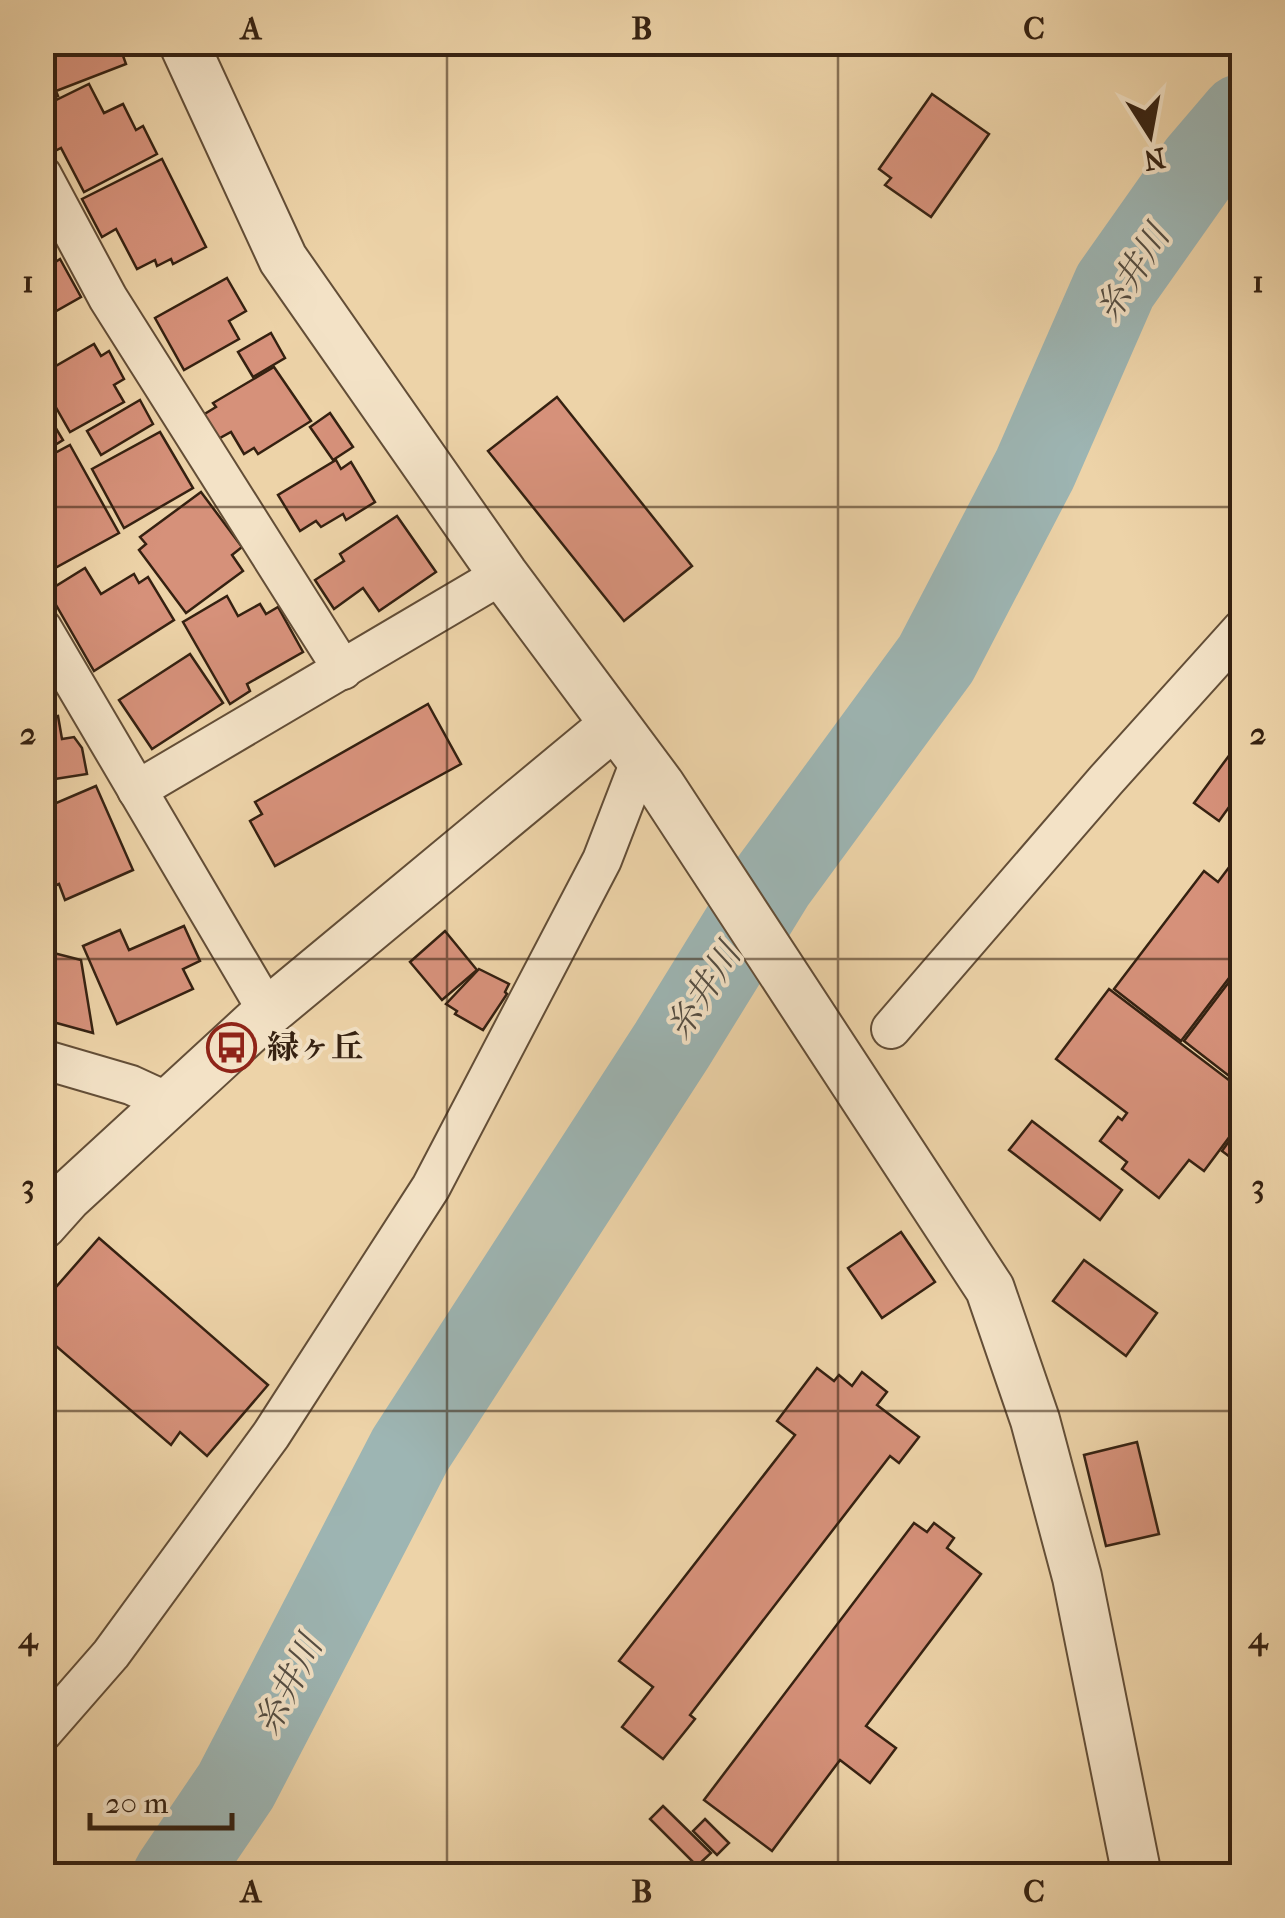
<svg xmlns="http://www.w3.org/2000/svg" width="1285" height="1918" font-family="'IM FELL French Canon','Noto Serif JP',serif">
	<rect width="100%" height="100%" fill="#edd3a8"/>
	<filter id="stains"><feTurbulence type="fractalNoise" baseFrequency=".002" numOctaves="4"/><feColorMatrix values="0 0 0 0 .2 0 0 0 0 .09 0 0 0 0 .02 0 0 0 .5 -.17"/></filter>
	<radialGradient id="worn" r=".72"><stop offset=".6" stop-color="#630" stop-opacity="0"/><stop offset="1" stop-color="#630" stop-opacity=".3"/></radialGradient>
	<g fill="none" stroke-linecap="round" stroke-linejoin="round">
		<polyline stroke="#9db5b3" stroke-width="85" points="175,1876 236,1786 410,1450 672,1045 773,881 936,659 1035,469 1115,286 1201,164 1242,116"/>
	</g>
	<g fill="#d6917a" stroke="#352111" stroke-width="2.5">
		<polygon points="42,42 118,42 126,64 56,91 58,96 42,102"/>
		<polygon points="89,84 104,113 123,104 136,130 143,126 157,154 84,192 61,148 49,154 42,140 42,107"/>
		<polygon points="932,94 989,134 931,217 885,185 891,178 879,169"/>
		<polygon points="162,159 206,247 173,264 171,259 157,266 155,260 137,269 116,229 102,237 82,199"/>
		<polygon points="42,251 51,265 60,259 81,297 42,319"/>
		<polygon points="227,278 246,311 229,321 239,339 184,370 155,318"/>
		<polygon points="271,333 285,358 253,377 238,352"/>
		<polygon points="94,344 101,356 109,351 124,379 114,385 124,402 70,432 42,383 42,374"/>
		<polygon points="274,367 311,421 258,454 254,448 244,454 231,432 218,439 203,415 216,407 213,403"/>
		<polygon points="557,397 692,566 624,621 488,451"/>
		<polygon points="140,400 153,424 101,455 87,431"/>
		<polygon points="42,405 63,440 42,453"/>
		<polygon points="330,413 353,447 333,460 310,427"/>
		<polygon points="160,432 193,488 124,528 92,469"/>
		<polygon points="70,445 119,533 55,568 42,547 42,460"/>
		<polygon points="336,460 341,469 351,462 375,502 346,520 343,514 321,527 316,521 300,531 278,495"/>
		<polygon points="201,492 242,547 232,555 243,571 186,613 139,550 146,544 140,537"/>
		<polygon points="397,516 436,572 379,611 363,588 334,609 315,580 344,561 340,554"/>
		<polygon points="85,568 101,594 134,574 139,583 148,577 174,620 94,671 48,591"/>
		<polygon points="227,596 238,616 260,604 266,614 278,607 303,652 247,684 250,691 230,704 183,622"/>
		<polygon points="190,654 223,703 152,749 119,700"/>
		<polygon points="428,704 461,764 275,866 250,821 262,814 255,802"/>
		<polygon points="58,716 62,739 74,737 82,748 87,774 42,781 42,719"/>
		<polygon points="1242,738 1242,789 1219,821 1194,803"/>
		<polygon points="96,786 133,870 65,900 59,884 42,891 42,809"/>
		<polygon points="1242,850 1242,961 1181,1041 1114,989 1204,871 1218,882"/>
		<polygon points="184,926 200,961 183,969 193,989 117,1024 83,946 120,930 129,950"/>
		<polygon points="445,931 477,970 442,1000 410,962"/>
		<polygon points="42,950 81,960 93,1033 42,1019"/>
		<polygon points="1242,965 1242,1086 1184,1041"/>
		<polygon points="479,969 509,984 505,992 507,994 483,1030 455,1014 457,1011 446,1004"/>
		<polygon points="1109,989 1242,1090 1242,1120 1204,1171 1189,1160 1159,1198 1122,1169 1127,1162 1100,1141 1118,1117 1122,1120 1127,1113 1056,1059"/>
		<polygon points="1032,1121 1122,1190 1100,1220 1009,1150"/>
		<polygon points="1242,1123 1242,1166 1222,1151"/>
		<polygon points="901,1232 935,1282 882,1318 848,1268"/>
		<polygon points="99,1238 268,1385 207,1456 180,1432 171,1445 42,1334 42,1303"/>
		<polygon points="1084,1260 1157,1313 1126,1356 1053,1301"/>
		<polygon points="817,1368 834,1381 839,1375 852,1386 862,1372 887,1392 877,1405 919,1437 899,1463 890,1456 690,1715 695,1719 663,1759 622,1727 653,1687 619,1661 795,1435 777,1421"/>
		<polygon points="1137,1442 1159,1534 1106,1546 1084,1455"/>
		<polygon points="914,1523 927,1532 934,1523 954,1538 947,1548 981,1574 866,1726 896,1748 870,1783 840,1760 772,1851 704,1800"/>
		<polygon points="663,1806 711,1853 697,1866 650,1819"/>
		<polygon points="705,1819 729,1843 717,1855 693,1831"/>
	</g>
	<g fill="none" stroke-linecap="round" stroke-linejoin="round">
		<defs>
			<g id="minor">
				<polyline points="42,175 108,298 343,670"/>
				<polyline points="42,628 268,1012"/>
				<polyline points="137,790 503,574"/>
				<polyline points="891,1029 1106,780 1242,629"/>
				<polyline points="42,1059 131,1085 168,1102"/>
				<polyline points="42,1733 111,1654 271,1435 431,1187 602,860 641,759"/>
			</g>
			<g id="tertiary">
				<polyline points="183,42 283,259 503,574 660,785 990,1289 1035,1420 1077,1577 1137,1876"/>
				<polyline points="42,1225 68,1196 268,1012 614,725"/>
			</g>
		</defs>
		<use href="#minor" stroke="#634e37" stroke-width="42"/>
		<use href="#tertiary" stroke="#634e37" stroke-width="52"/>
		<use href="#minor" stroke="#f3e2c6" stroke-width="38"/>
		<use href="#tertiary" stroke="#f3e2c6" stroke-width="48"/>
	</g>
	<path fill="none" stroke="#352111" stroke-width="2.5" stroke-opacity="0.55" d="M 447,42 L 447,1876M 838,42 L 838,1876M 42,507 L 1242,507M 42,959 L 1242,959M 42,1411 L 1242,1411"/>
	<defs>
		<symbol id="bus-ring" viewBox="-11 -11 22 22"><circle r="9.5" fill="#f3e2c6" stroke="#8f2418" stroke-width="1.5"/><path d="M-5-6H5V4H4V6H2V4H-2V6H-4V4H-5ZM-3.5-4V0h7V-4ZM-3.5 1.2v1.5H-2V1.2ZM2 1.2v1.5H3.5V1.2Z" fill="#8f2418"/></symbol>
	</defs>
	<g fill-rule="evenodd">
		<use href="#bus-ring" x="204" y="1020" width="55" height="55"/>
	</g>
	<g text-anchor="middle" stroke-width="8" stroke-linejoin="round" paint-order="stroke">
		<g font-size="32" font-weight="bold" fill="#352111" stroke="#f3e2c6" text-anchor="start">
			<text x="267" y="1058">緑ヶ丘</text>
		</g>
		<g font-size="35" font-style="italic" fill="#544d42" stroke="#f3e2c6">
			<text transform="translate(1132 273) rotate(-58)" y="12">糸井川</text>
			<text transform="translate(703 991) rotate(-57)" y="12">糸井川</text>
			<text transform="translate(288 1685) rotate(-63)" y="12">糸井川</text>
		</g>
	</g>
	<rect width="1285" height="1918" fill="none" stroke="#edd3a8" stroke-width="110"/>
	<g transform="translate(1150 135) rotate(169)" stroke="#f3e2c6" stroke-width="8" paint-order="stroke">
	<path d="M0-8L18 38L0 25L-18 38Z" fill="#352111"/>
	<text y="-15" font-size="28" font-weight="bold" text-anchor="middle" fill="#352111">N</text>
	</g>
	<path d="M90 1813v15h142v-15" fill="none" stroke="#352111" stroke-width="5"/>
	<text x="105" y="1813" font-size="30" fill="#352111" stroke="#f3e2c6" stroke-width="8" paint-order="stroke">20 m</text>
	<rect x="55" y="55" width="1175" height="1808" fill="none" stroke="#352111" stroke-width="4"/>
	<g font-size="32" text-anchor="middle" font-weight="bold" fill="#352111">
		<text x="251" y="39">A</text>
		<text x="642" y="39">B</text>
		<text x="1034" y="39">C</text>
		<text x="28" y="292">1</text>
		<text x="1258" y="292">1</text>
		<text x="28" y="744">2</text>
		<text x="1258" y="744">2</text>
		<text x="28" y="1196">3</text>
		<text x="1258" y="1196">3</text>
		<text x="28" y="1648">4</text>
		<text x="1258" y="1648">4</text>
		<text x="251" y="1902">A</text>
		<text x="642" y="1902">B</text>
		<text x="1034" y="1902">C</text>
	</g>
	<rect width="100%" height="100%" filter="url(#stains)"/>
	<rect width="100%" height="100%" fill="url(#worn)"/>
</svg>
